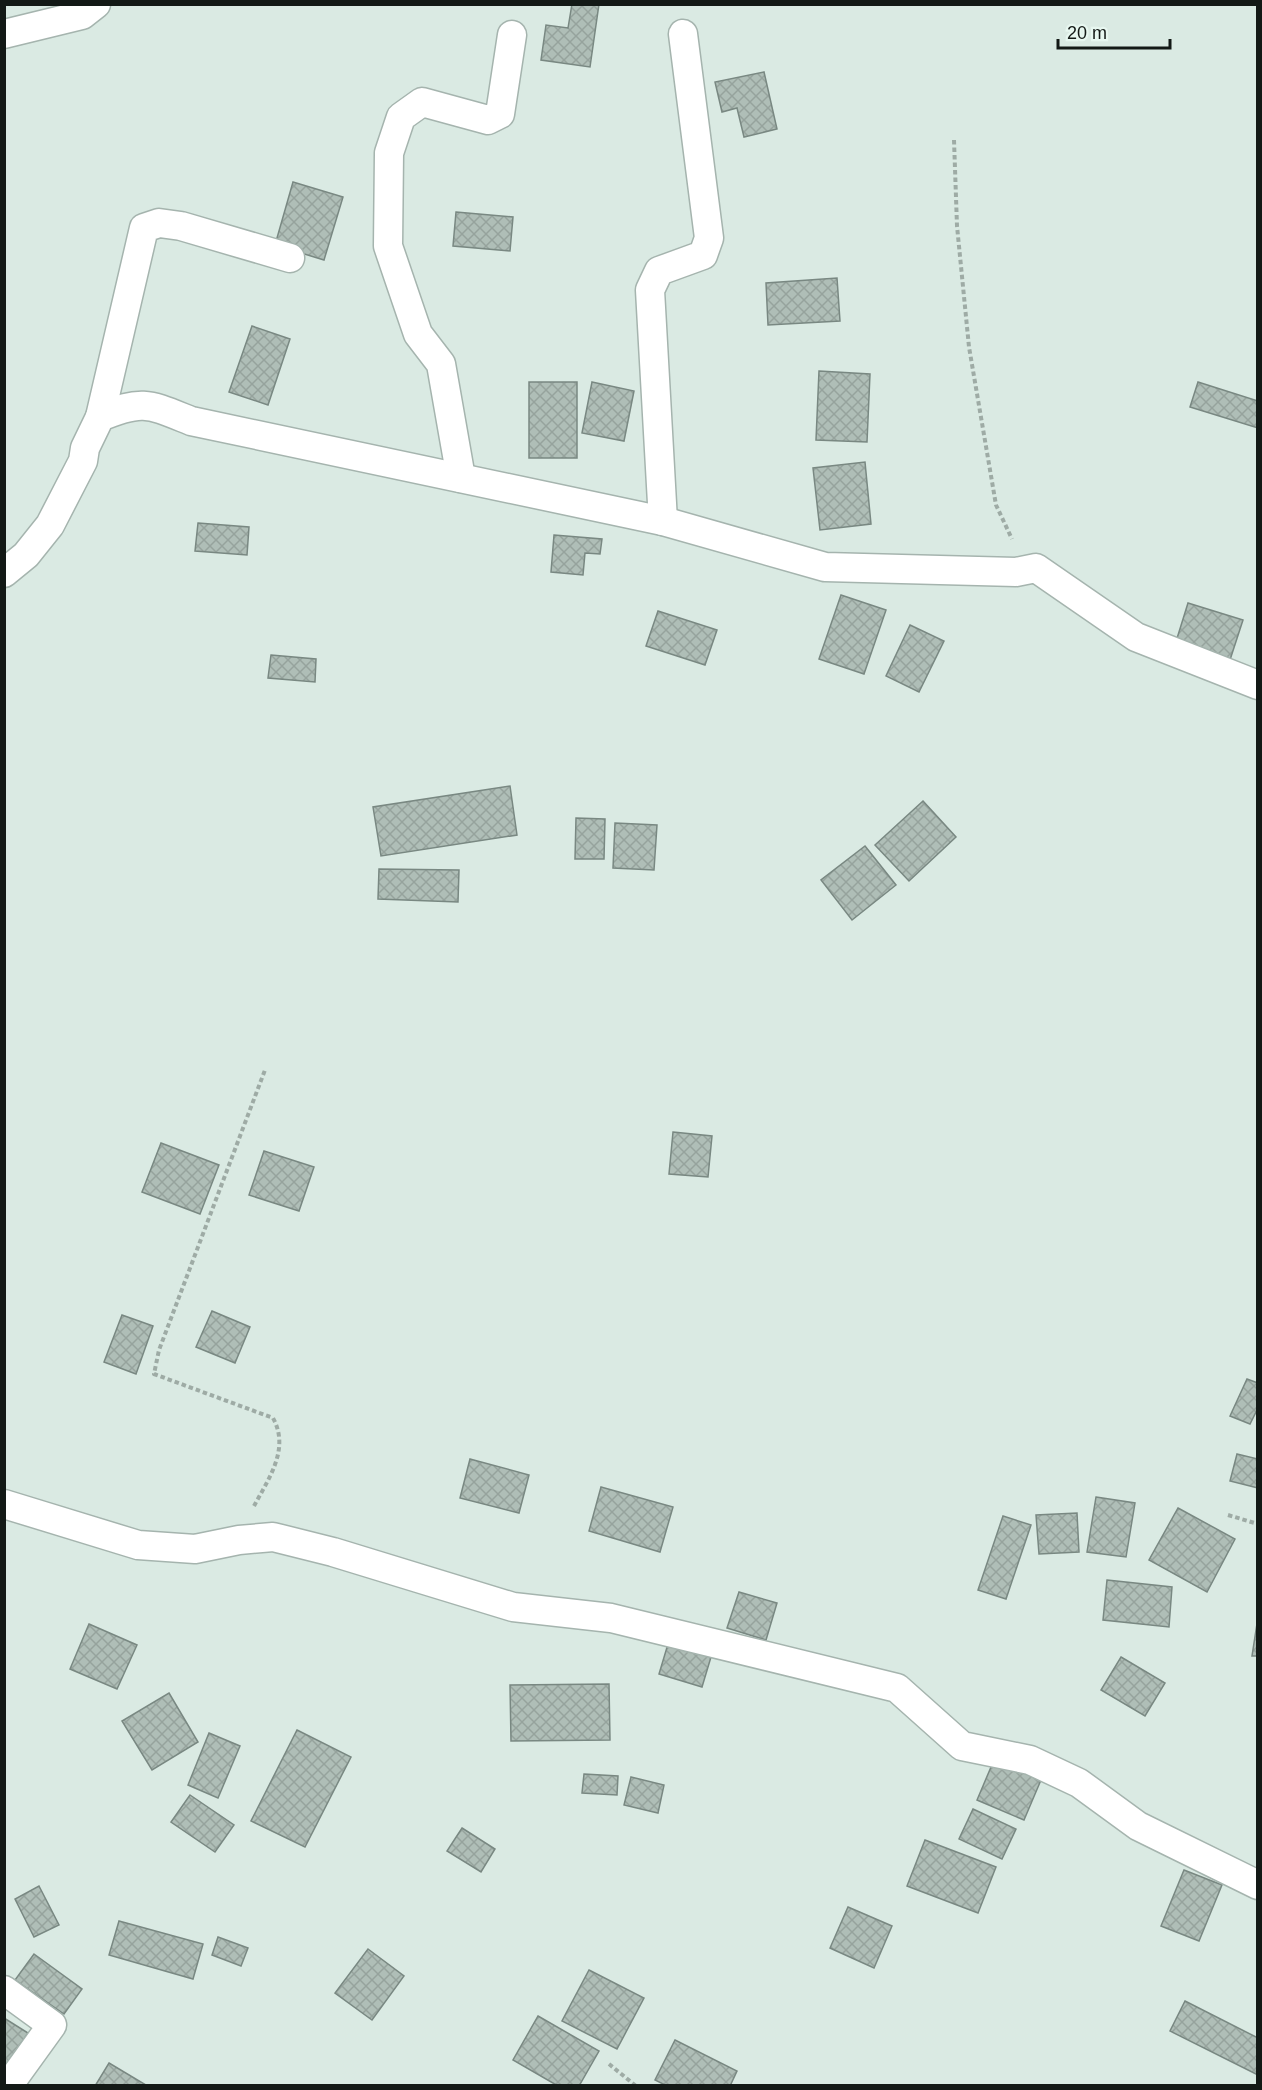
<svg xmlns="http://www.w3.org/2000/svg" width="1262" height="2090" font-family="Arial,sans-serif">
	<defs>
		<pattern id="building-cross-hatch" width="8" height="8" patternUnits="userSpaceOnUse" patternTransform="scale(1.5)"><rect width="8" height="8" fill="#afbeb7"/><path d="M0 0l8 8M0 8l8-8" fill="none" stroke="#96a39d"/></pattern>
	</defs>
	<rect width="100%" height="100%" fill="#daeae3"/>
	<g fill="url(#building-cross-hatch)" stroke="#798882" stroke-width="1.5">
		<polygon points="572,4 599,4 590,67 541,60 546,25 568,28"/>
		<polygon points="764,72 777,129 744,137 737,108 722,112 715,82"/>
		<polygon points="293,182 343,197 324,260 275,245"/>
		<polygon points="456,212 513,217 510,251 453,246"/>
		<polygon points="837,278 840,321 768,325 766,283"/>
		<polygon points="252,326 290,339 268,405 229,392"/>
		<polygon points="819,371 870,374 867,442 816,440"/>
		<rect x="529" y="382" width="48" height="76"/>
		<polygon points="592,382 634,391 624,441 582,433"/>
		<polygon points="1198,382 1258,401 1258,428 1190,407"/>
		<polygon points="865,462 871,524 820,530 813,468"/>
		<polygon points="198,523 249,527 247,555 195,551"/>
		<polygon points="554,535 602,539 600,554 585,553 583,575 551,572"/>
		<polygon points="841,595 886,610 864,674 819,659"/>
		<polygon points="1188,603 1243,620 1228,666 1174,648"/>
		<polygon points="658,611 717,630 705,665 646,646"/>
		<polygon points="910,625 944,641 919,692 886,676"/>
		<polygon points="271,655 316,659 315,682 268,678"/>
		<polygon points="510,786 517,835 381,856 373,807"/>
		<polygon points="923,801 956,837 909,881 875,845"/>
		<polygon points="576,818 605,819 604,859 575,859"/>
		<polygon points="615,823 657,825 654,870 613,868"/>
		<polygon points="865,846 896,885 852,920 821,880"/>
		<polygon points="379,869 459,870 458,902 378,899"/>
		<polygon points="673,1132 712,1136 708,1177 669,1174"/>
		<polygon points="161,1143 219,1165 200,1214 142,1192"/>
		<polygon points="264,1151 314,1167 299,1211 249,1195"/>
		<polygon points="212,1311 250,1327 235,1363 196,1347"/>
		<polygon points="122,1315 153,1326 136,1374 104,1362"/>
		<polygon points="1247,1379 1258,1383 1258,1408 1250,1424 1230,1416"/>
		<polygon points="1237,1454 1258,1459 1258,1488 1230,1481"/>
		<polygon points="470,1459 529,1475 519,1513 460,1498"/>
		<polygon points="601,1487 673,1507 660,1552 589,1531"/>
		<polygon points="1096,1497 1135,1503 1126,1557 1087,1552"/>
		<polygon points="1178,1508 1235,1539 1207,1592 1149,1560"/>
		<polygon points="1077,1513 1079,1552 1039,1554 1036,1515"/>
		<polygon points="1003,1516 1031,1525 1006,1599 978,1590"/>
		<polygon points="1107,1580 1172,1587 1169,1627 1103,1620"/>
		<polygon points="739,1592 777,1603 766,1640 727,1628"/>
		<polygon points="1258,1617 1258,1656 1252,1656"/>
		<polygon points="89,1624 137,1645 117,1689 70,1669"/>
		<polygon points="668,1644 711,1657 702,1687 659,1674"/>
		<polygon points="1121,1657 1165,1683 1145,1716 1101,1690"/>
		<polygon points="609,1684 610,1740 511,1741 510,1685"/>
		<polygon points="169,1693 198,1742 152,1770 122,1721"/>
		<polygon points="297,1730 351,1757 305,1847 251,1821"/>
		<polygon points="209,1733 240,1746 218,1798 188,1785"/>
		<polygon points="994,1760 1041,1780 1024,1820 977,1800"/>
		<polygon points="584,1774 618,1776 617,1795 582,1793"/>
		<polygon points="631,1777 664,1785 658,1813 624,1805"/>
		<polygon points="190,1795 234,1825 215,1852 171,1822"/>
		<polygon points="973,1809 1016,1829 1002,1859 959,1839"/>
		<polygon points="462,1828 495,1849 481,1872 447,1851"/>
		<polygon points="925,1840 996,1867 978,1913 907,1886"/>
		<polygon points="1184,1870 1222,1885 1199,1941 1161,1926"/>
		<polygon points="39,1886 59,1925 34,1937 15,1899"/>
		<polygon points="848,1907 892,1926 874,1968 830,1948"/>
		<polygon points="119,1921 203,1944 193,1979 109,1955"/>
		<polygon points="218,1937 248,1948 241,1966 212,1955"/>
		<polygon points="368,1949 404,1976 372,2020 335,1993"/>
		<polygon points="34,1954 82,1989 64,2014 15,1980"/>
		<polygon points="589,1970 644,1998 617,2049 562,2021"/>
		<polygon points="1185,2001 1258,2038 1258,2075 1170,2031"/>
		<polygon points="538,2016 599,2051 579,2086 558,2086 513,2060"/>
		<polygon points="4,2018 28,2033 4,2070"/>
		<polygon points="675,2040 737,2071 730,2086 667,2086 655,2080"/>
		<polygon points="109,2063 146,2085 95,2086"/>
	</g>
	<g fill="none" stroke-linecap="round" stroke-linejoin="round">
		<defs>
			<g id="minor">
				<polyline points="4,34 82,15 96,4"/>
				<polyline points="100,417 144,228 159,223 181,226 290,258"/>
				<polyline points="461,478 441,364 418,334 388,246 389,153 401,117 422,102 488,120 500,114 512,35"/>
				<polyline points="663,521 650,290 659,271 703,255 709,238 683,34"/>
				<path d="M 4,573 L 26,555 L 50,525 L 83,461 L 85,448 L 100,417 C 143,399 149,404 191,421 L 663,521 L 825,567 L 1016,572 L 1036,568 L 1136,637 L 1258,685"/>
				<polyline points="4,1504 138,1545 195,1549 239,1540 273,1537 333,1552 513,1607 611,1618 897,1688 962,1746 1030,1760 1079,1783 1138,1826 1258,1885"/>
				<polyline points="4,1990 52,2025 8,2086"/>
			</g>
		</defs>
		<use href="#minor" stroke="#a5b4ae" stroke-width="31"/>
		<g stroke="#9eaba5" stroke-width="4" stroke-dasharray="4.5 3" stroke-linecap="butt">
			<polyline points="954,140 957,226 969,347 996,505 1012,539"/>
			<path d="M 254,1506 C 269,1478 290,1449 273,1418 L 154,1374 L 159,1350 L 265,1070"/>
			<polyline points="1228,1515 1258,1524"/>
			<polyline points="609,2064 636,2086"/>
		</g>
		<use href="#minor" stroke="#fff" stroke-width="28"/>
	</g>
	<rect width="1262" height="2090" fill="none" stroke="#131916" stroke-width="12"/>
	<path d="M1058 39v9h112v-9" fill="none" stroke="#131916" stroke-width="3"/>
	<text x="1067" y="39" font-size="18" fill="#131916" stroke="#e7f7f0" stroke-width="4.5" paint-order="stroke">20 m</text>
</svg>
